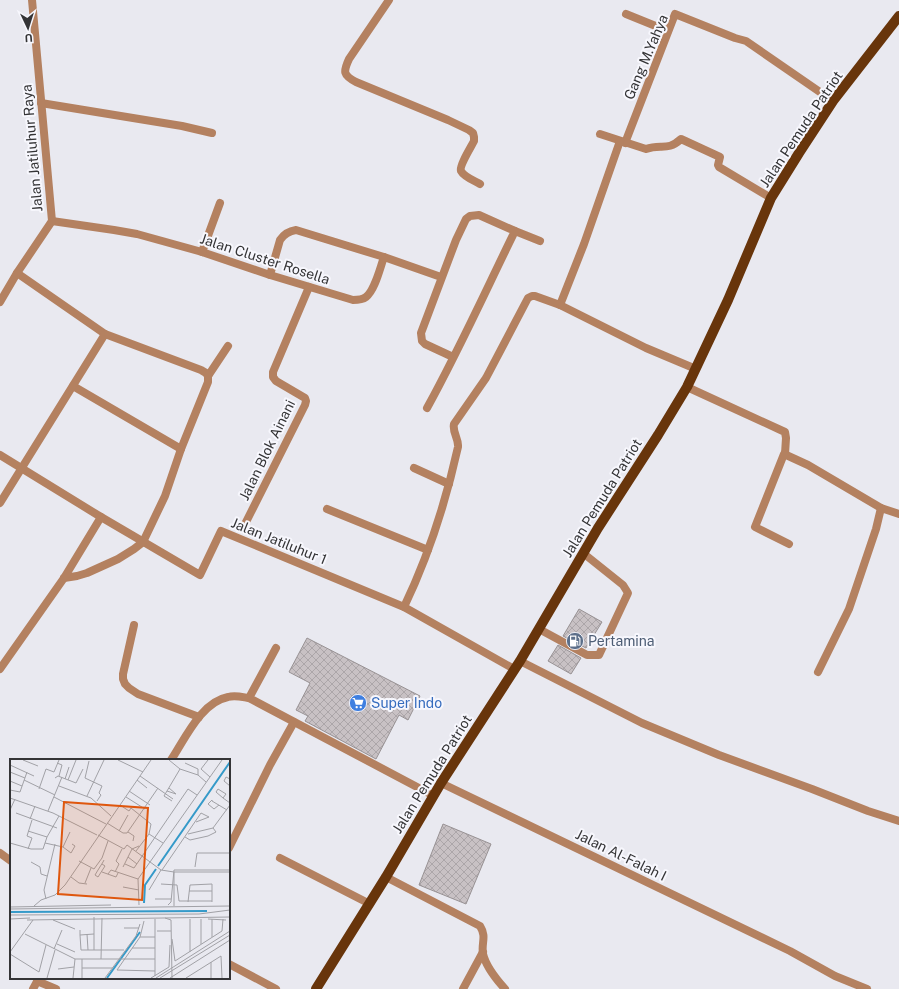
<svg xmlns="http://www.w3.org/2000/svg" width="899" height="989" font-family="'Public Sans',sans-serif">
	<defs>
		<pattern id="building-cross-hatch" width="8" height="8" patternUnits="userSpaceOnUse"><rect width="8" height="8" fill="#c8c1c4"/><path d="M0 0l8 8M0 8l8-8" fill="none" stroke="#aca6a9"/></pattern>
	</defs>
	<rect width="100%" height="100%" fill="#e9e9f0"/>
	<g fill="url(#building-cross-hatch)" stroke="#989294">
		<polygon points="579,609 602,622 586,648 563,636"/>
		<polygon points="307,638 420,696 408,720 399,715 376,759 305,721 308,716 296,710 310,683 289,672"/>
		<polygon points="558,645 581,658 571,674 548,661"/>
		<polygon points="443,824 491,844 466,904 419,885"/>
	</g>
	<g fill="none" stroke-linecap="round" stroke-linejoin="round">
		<g stroke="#b48160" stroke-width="8">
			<path d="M 389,0 L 349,59 C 343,72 343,75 356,82 L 448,120 L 469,130 L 473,133 L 474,137 L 474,141 C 471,147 459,166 461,171 C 464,177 475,181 480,184"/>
			<polyline points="626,14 668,31"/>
			<polyline points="625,143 675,14 735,38 746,41 833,101"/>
			<polyline points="539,629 587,655 599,655 628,593 623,585 583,553"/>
			<polyline points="280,858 370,904"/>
		</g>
		<g stroke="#b48160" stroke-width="8">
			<polyline points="41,103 182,126 212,133"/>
			<path d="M 600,134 L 646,149 C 661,143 667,152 681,139 L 720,157 L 718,165 L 719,167 L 771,198"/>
			<path d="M 52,221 L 114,230 L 137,234 L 202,252 L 270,275 L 353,300 C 358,300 362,300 366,297 C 375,290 380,268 384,257"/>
			<polyline points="515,231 540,241"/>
			<polyline points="202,252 220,203"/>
			<polyline points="17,273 105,334"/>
			<path d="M 270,275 L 280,240 C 284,234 289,231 296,230 L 384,257 L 441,277"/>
			<polyline points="560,305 584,244 620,141"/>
			<polyline points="73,386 181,449 208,382 208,376 228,346"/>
			<polyline points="687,387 785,432 786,438 785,454"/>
			<path d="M 427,408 C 459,350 486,290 515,231 L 479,215 L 470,216 L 466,219 L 456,240 L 421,333 L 422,341 L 425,344 L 453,357"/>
			<polyline points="0,455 101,517 200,575 221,531 404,607 514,669"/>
			<polyline points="414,468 449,484"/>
			<polyline points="0,503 105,334 201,370 206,373 208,376"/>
			<polyline points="327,509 428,550"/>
			<polyline points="243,528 305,405 306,401 305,398 276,381 273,377 273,372 309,287"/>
			<polyline points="789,544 755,527 784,454 808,465 881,508"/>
			<polyline points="64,578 77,576 87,573 118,559 134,549 143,542 165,496 181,449"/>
			<path d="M 404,607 C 428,557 446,501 458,447 C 459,439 452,432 454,424 L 486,378 L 528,298 L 532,296 L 535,296 L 560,305 L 646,348 L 696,369"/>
			<polyline points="134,625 123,674 123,679 125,684 129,688 138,694 199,717"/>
			<polyline points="520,661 642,723 719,755 812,789 868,811 899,821"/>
			<polyline points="0,669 64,578 101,517"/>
			<polyline points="818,672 849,609 876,529 881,508 899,514"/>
			<polyline points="249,698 276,648"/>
			<path d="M 171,760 C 185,739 201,702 228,697 C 235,695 242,697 249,698 L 434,796"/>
			<polyline points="441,783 790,951 835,976 867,989"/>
			<polyline points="229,848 270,765 294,722"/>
			<polyline points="0,853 11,861"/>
			<path d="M 386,877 L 480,926 C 487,937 481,943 483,954 C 486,967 496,979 505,989"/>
			<polyline points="229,964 276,989"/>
			<polyline points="37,981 56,989"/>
			<polyline points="33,989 39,978"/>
			<polyline points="463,989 483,952"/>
		</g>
		<polyline stroke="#b48160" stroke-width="8" points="0,302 17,273 52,221 32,0"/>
		<polyline stroke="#68350b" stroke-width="10" points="316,989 386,877 441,783 520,661 598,528 658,435 687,387 728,300 771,198 799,153 833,101 899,16"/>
	</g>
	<defs>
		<symbol id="fuel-disc" viewBox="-11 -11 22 22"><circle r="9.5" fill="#5c6f8a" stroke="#f7f7fd"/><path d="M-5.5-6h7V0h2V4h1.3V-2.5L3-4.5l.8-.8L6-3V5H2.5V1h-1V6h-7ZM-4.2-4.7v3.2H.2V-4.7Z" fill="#fff"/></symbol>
		<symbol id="supermarket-disc" viewBox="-11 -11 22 22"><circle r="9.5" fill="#3f7fe0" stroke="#f7f7fd"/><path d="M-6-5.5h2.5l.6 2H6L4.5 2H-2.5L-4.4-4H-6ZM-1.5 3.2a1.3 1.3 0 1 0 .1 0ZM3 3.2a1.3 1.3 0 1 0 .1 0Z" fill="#fff"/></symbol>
	</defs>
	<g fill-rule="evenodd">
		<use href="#fuel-disc" x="565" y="631" width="20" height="20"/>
		<use href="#supermarket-disc" x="348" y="693" width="20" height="20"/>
	</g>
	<g text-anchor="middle" stroke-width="4" stroke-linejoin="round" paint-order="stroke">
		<g font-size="14" fill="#343436" stroke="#f7f7fd">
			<text transform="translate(646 57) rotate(-67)" y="5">Gang M.Yahya</text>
			<text transform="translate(801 129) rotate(-56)" y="5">Jalan Pemuda Patriot</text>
			<text transform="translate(32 148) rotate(-95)" y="5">Jalan Jatiluhur Raya</text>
			<text transform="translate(265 259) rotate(18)" y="5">Jalan Cluster Rosella</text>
			<text transform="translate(267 450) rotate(-64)" y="5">Jalan Blok Ainani</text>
			<text transform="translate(602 498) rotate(-58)" y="5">Jalan Pemuda Patriot</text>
			<text transform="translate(279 541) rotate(22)" y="5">Jalan Jatiluhur 1</text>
			<text transform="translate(432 774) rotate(-58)" y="5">Jalan Pemuda Patriot</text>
			<text transform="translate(621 855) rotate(26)" y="5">Jalan Al-Falah I</text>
		</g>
		<g font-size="14" fill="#4e5e75" stroke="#f7f7fd" text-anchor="start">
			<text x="588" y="646">Pertamina</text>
		</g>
		<g font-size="14" fill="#366cbe" stroke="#f7f7fd" text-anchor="start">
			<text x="371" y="708">Super Indo</text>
		</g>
	</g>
	<g transform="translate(10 759)">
		<rect width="220" height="220" fill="#e9e9f0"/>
		<path fill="none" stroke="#359ac9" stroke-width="2" d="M 148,107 L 220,3M 134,144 L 135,126 L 146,110M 0,153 L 197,152M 97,219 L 130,173"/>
		<path fill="none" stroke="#a1a1a6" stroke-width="1" d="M 13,1 L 28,7M 108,1 L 133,13M 159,1 L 170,10M 198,1 L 191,10 L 200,18M 79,2 L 75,19 L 92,27 L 89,34 L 91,36 L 87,42M 47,4 L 52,6 L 49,17M 175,4 L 188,10 L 188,16 L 196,23M 0,6 L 24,17M 170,10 L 188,16M 0,13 L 15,19M 130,17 L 163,40M 45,19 L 48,17 L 66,24 L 73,10M 55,20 L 59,8M 220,20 L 216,18 L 214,22 L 220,27M 14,21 L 45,36M 58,21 L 66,1M 127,21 L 137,29M 0,22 L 12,27M 49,27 L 81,39 L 101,57M 29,30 L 36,10 L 44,13 L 49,1M 0,31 L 10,33 L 17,13M 119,32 L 140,46M 157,32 L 166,35 L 159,29M 77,37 L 94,1M 44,38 L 96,65M 116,38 L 135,50M 0,39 L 43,54 L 87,76M 213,39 L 216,35 L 208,30 L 206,33 L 213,39 L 220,44M 162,42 L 154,37 L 170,10M 110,46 L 119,52 L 121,49 L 141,65 L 139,75 L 126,92M 209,46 L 204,50 L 198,45 L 202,41 L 202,42 L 217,51M 0,51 L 5,40M 38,52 L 52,18M 6,54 L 47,69M 20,60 L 25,47M 97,64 L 113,74 L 117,74 L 148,29M 18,72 L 37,78M 109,72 L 118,56M 118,73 L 124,77 L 123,82M 139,75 L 153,84M 178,75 L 203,69 L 220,46M 88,76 L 114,90 L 117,86 L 151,111 L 164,113M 175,78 L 180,81 L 198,77 L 206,73 L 203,69M 0,84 L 21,90 L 33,90 L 37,78 L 49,57M 35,84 L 53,88 L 60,73M 53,88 L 61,94 L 65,87 L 62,85M 18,90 L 22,79 L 17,77 L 22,61M 118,98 L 122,90 L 129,87M 69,102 L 84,110 L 92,99 L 98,82M 21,103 L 30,108 L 31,115 L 37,117M 92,105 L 95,107 L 88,118 L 85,116 L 88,111 L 93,103 L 94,101M 115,105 L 124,109 L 178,30 L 187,36M 113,108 L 118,98 L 127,105M 185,108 L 187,94 L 220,94M 152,111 L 191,54 L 199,58 L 186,63M 92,113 L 106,118 L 108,114M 105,113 L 109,105 L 106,102 L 112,90M 98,115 L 101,111 L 128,120M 61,118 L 69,124 L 77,125M 75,124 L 81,109M 151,125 L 167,126 L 169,142 L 202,142M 113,128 L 129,131M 139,131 L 151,111M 179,132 L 202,132M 36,140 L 34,131 L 45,85M 145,140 L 161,140M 178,143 L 180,126 L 202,125 L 202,143M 129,146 L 128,120 L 212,1M 158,146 L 161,143 L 164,111 L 220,111M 24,147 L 31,141 L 45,136 L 55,126 L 141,1M 164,147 L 164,113 L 220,113M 0,148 L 101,146M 0,150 L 220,147M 0,156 L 189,155 L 220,151M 84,158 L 84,191M 155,159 L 161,161 L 162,219M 0,160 L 20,159M 198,160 L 216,161M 17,161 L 220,158M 43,161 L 65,170M 134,162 L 130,178 L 107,211 L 145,212M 114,169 L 129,169M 70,171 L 70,176 L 84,175M 147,172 L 161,172M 15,175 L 65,200M 77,175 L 78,191M 70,176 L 71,191 L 114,191M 130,178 L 145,178M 202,178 L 202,160M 162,180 L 165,202 L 212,172 L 213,160M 47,185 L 65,193M 191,185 L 191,160M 122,189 L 145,189M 44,190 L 52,171M 0,193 L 23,161M 180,193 L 180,160M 0,195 L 29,213 L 36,186M 91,200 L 92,159M 72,209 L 103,209M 48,210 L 64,208M 145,217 L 145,160M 37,219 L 45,191M 63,219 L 65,200 L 145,200M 72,219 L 72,200M 95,219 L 126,177 L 130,165M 141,219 L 159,208 L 160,186M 146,219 L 220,172M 150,219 L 220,176M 160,219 L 220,181M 176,219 L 211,197 L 212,219M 201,219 L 201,203"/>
		<path fill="#df570e" fill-opacity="0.15" stroke="#df570e" stroke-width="2" d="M 54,43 L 138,49 L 132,141 L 48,135 Z"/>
		<rect width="220" height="220" fill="none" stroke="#343436" stroke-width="2"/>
	</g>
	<g transform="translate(28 28) rotate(176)" stroke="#f7f7fd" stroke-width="3" paint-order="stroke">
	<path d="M0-3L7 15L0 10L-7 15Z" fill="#343436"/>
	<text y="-6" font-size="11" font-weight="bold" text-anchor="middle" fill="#343436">U</text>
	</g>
</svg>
